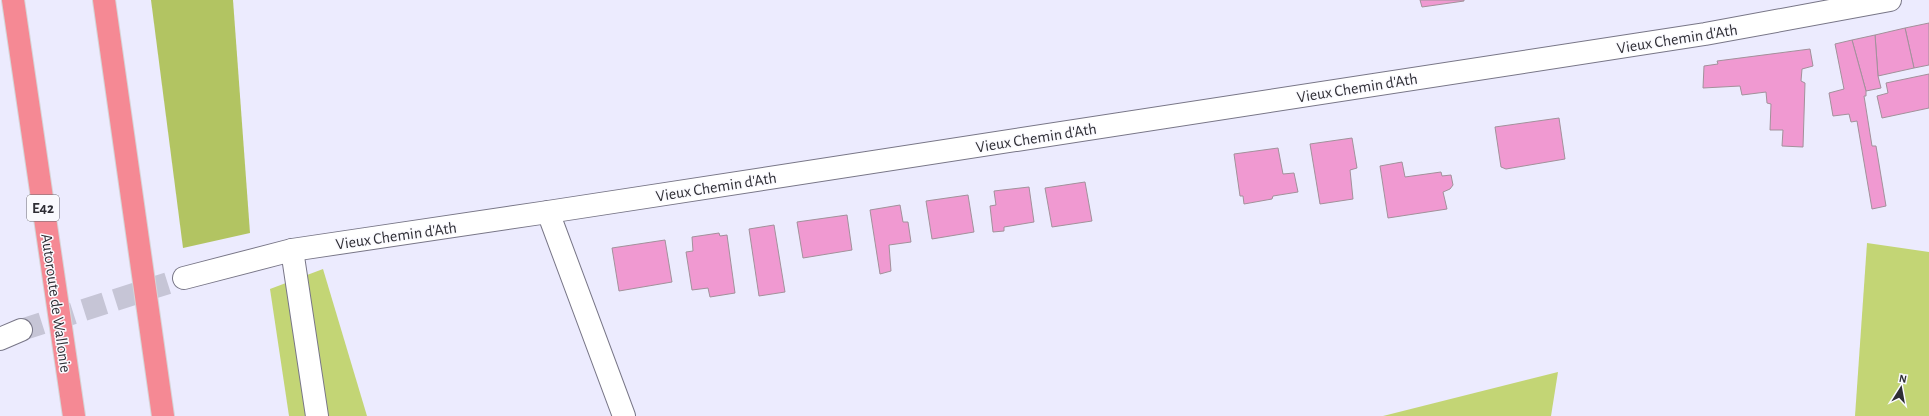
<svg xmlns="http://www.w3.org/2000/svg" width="1929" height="416" font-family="'Alegreya Sans',sans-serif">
	<rect width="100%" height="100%" fill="#ecebfe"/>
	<g fill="#c3d575">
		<polygon points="1867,243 1929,252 1929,416 1855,416"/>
		<polygon points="323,269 367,416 289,416 270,289"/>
		<polygon points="1558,372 1551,416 1383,416"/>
	</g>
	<polygon fill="#b2c462" points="151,0 233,0 250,233 183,248"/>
	<g fill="#f099d1" stroke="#a2919b">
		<polygon points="1420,0 1464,0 1464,1 1422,7"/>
		<polygon points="1929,23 1929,65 1914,68 1905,28"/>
		<polygon points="1905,28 1914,68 1878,76 1875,35"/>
		<polygon points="1875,35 1878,76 1881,88 1866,91 1852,40"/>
		<polygon points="1852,40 1866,91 1866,96 1864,96 1872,146 1876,146 1886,206 1872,209 1857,121 1851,122 1849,114 1833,116 1829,93 1844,89 1835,44"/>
		<polygon points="1810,49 1813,66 1802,69 1801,81 1805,83 1803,147 1782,146 1783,130 1770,130 1771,104 1767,103 1766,92 1742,95 1740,86 1703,88 1704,66 1718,64 1717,61"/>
		<polygon points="1929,74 1929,108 1882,118 1877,96 1888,93 1886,83"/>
		<polygon points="1559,118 1565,159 1506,169 1501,167 1495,127"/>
		<polygon points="1352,138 1357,168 1350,170 1353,199 1320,204 1310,144"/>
		<polygon points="1278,148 1283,174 1294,173 1298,192 1273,196 1272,199 1244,204 1243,196 1240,196 1234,154"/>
		<polygon points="1402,162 1405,177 1441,172 1442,176 1451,175 1453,185 1450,189 1443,192 1447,209 1388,218 1380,166"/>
		<polygon points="1085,182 1092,221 1052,227 1045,188"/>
		<polygon points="1029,187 1034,222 1004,227 1004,231 993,232 990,206 996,205 994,191"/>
		<polygon points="968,195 974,232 932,239 926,201"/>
		<polygon points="900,205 903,222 908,222 911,242 889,245 891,271 880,274 870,210"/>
		<polygon points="847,215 852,250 803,258 797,222"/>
		<polygon points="774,225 785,292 759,296 749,229"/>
		<polygon points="719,233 720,236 727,235 735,293 710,297 708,288 692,290 686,252 693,251 692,237"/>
		<polygon points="665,240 672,282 619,291 612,248"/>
	</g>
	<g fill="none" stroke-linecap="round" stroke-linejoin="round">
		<polyline stroke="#c6c5d6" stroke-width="22" stroke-dasharray="22 11" stroke-linecap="butt" points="21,330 184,278"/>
		<defs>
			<g id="minor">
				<polyline points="548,212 624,416"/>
				<polyline points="292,250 317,416"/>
				<polyline points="184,278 292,250 548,212 1705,34 1890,0"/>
				<polyline points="0,339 21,330"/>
			</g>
			<g id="highway">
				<polyline points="13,0 74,416"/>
				<polyline points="104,0 163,416"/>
			</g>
		</defs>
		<use href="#minor" stroke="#787687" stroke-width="24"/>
		<use href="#highway" stroke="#d5d5d7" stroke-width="24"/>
		<use href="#minor" stroke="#fff" stroke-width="22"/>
		<use href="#highway" stroke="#f58994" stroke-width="22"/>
	</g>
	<g text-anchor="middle" stroke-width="3" stroke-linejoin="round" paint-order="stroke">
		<rect fill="#fafafe" stroke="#6c6b71" stroke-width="1" x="27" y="195" width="32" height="26" rx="3"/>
		<g font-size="15" font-weight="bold" fill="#2f2e35">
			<text x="43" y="213">E42</text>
		</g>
		<g font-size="16" fill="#2f2e35" stroke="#fafafe">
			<text transform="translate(1677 38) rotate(-9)" y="6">Vieux Chemin d'Ath</text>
			<text transform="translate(1357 87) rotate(-9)" y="6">Vieux Chemin d'Ath</text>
			<text transform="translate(1036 137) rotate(-9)" y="6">Vieux Chemin d'Ath</text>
			<text transform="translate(716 186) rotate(-9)" y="6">Vieux Chemin d'Ath</text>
			<text transform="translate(396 235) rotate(-8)" y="6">Vieux Chemin d'Ath</text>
			<text transform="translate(57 303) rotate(82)" y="6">Autoroute de Wallonie</text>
		</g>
	</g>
	<g transform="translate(1901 388) rotate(11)" stroke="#fafafe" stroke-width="3" paint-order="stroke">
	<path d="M0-3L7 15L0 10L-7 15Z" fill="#2f2e35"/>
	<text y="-6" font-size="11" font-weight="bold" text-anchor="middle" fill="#2f2e35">N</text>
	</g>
</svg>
